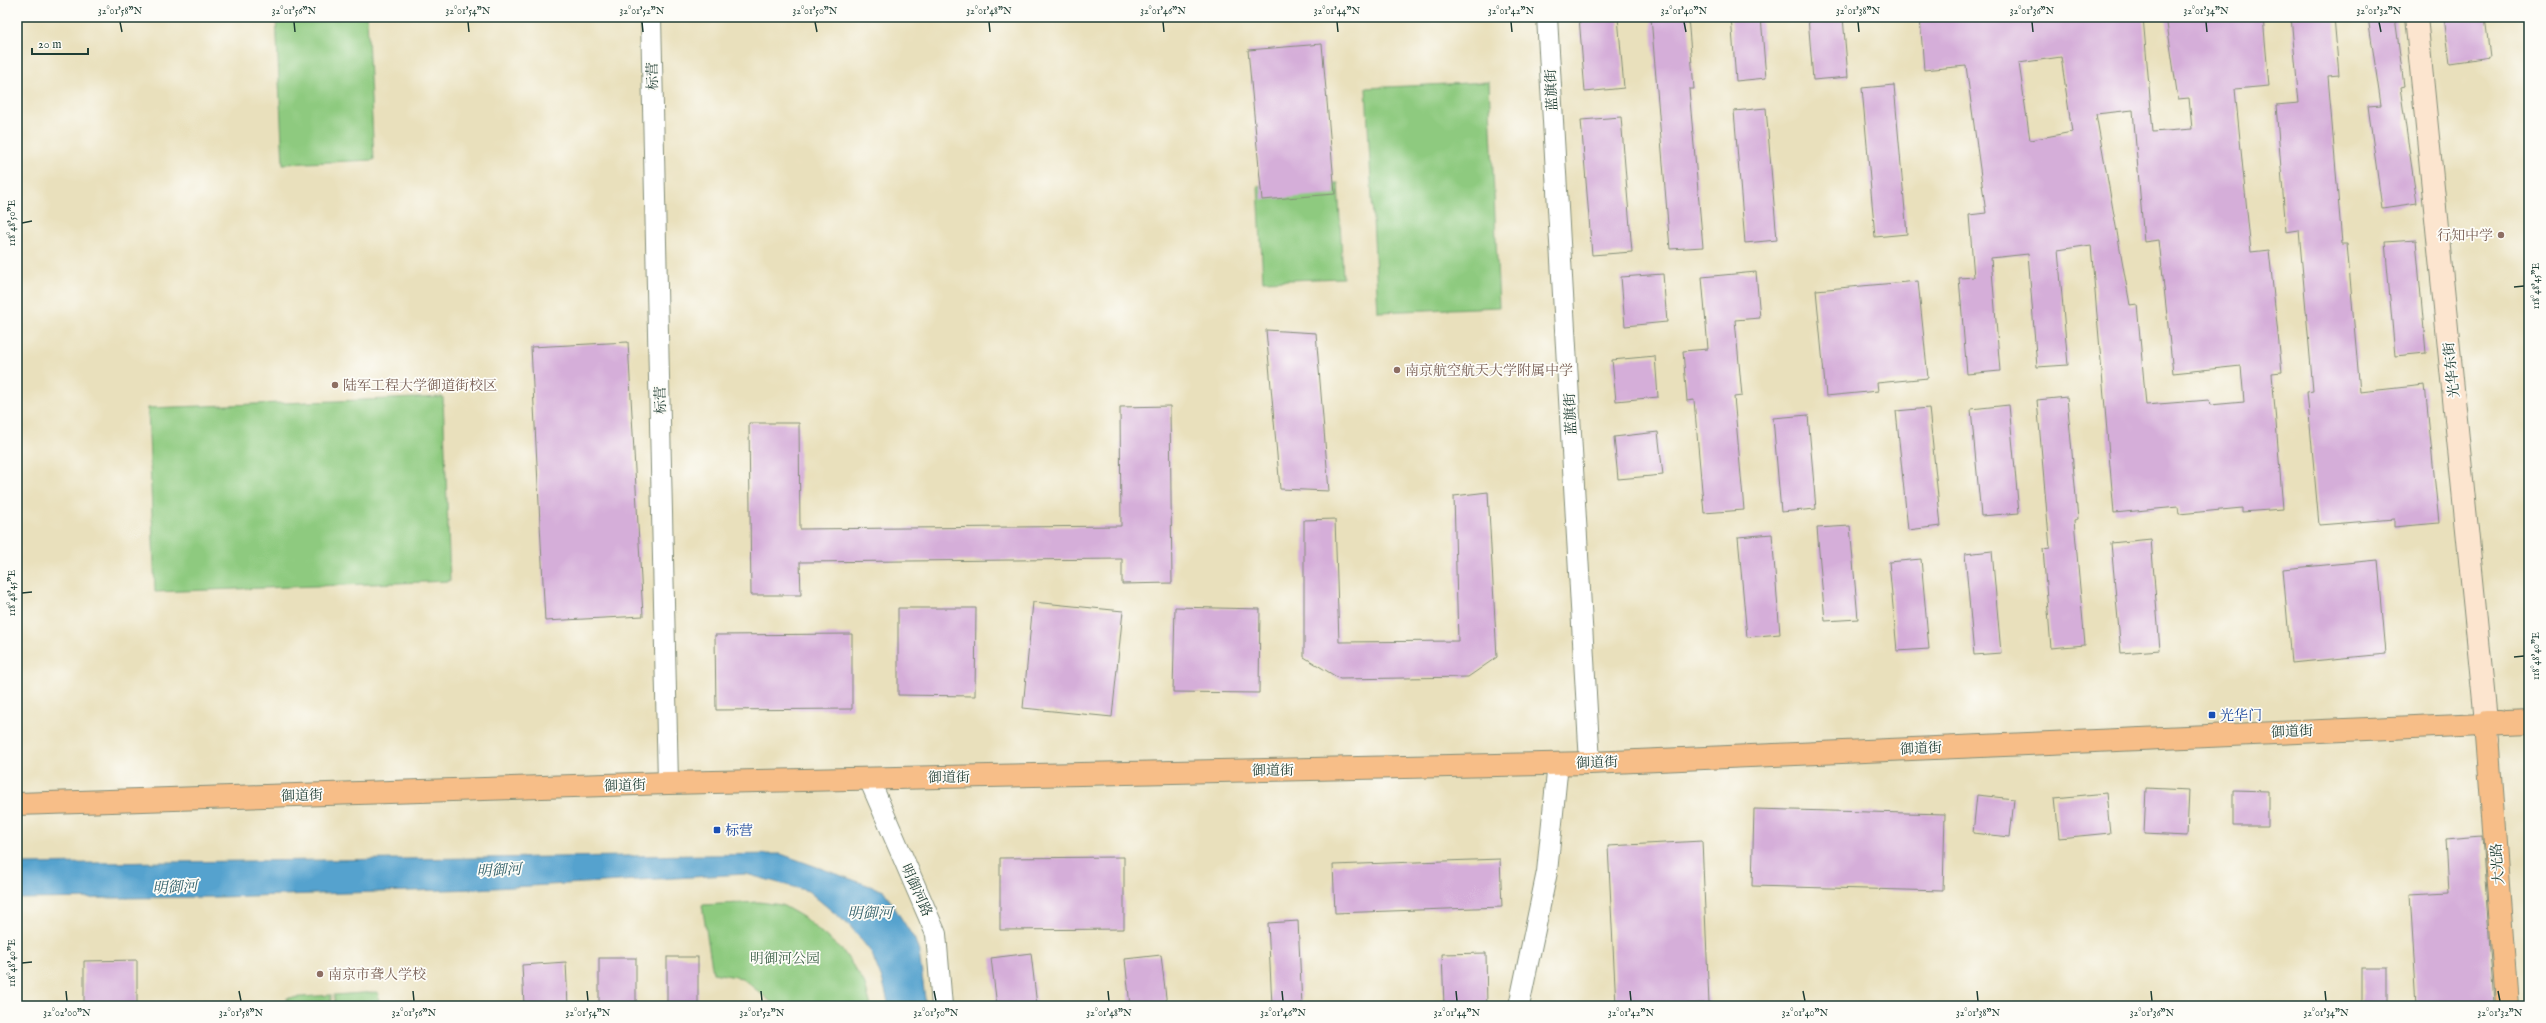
<svg xmlns="http://www.w3.org/2000/svg" width="2546" height="1023" font-family="'IM FELL English','Noto Serif SC',serif">
	<rect width="100%" height="100%" fill="#fdfcf7"/>
	<filter id="ink" filterUnits="userSpaceOnUse"><feTurbulence type="fractalNoise" baseFrequency=".025" numOctaves="2"/><feDisplacementMap in="SourceGraphic" scale="8" xChannelSelector="R" yChannelSelector="G"/><feConvolveMatrix kernelMatrix="1 2 1 2 8 2 1 2 1" color-interpolation-filters="sRGB"/></filter>
	<filter id="wash" filterUnits="userSpaceOnUse"><feTurbulence type="fractalNoise" baseFrequency=".012" numOctaves="4" result="noise"/><feDisplacementMap in="SourceGraphic" scale="16" xChannelSelector="R" yChannelSelector="G"/><feGaussianBlur stdDeviation="0.9" result="paint"/><feColorMatrix in="noise" values="0 0 0 0 0 0 0 0 0 0 0 0 0 0 0 0 0 1.4 0 .05"/><feComposite in="paint" operator="in"/></filter>
	<g filter="url(#wash)">
		<rect width="100%" height="100%" fill="#e9e0bc"/>
		<g fill="#8eca7f" stroke="#56845a">
			<polygon points="276,17 367,17 374,160 283,164"/>
			<polygon points="1489,82 1499,307 1378,312 1366,88"/>
			<polygon points="1338,183 1343,278 1263,281 1258,186"/>
			<polygon points="443,397 450,581 155,592 148,408"/>
			<polygon points="759,902 782,905 803,917 843,951 864,982 871,1006 776,1006 742,978 713,973 702,905"/>
			<polygon points="378,992 379,1006 335,1006 334,995"/>
			<polygon points="331,995 331,1006 287,1006 287,998"/>
		</g>
		<polygon fill="#55a2ce" stroke="#3a7081" points="781,854 884,891 915,940 919,952 926,1006 889,1006 883,982 871,952 850,926 808,891 746,874 476,889 219,897 17,899 17,864"/>
		<g id="blocks">
			<g fill="#d5aed9" fill-rule="evenodd">
				<polygon points="1579,17 1618,17 1624,88 1585,92"/>
				<polygon points="1651,17 1688,17 1694,89 1689,89 1703,247 1670,249"/>
				<polygon points="1731,17 1761,17 1766,78 1736,81"/>
				<polygon points="1808,17 1843,17 1848,77 1813,80"/>
				<path d="M 1920,17 L 2143,17 L 2153,132 L 2192,129 L 2189,98 L 2178,99 L 2166,17 L 2263,17 L 2269,86 L 2235,89 L 2251,252 L 2269,250 L 2282,372 L 2272,373 L 2283,509 L 2242,512 L 2242,508 L 2179,514 L 2178,507 L 2114,513 L 2091,245 L 2058,250 L 2068,365 L 2037,367 L 2028,254 L 1991,258 L 2000,371 L 1967,374 L 1959,278 L 1974,277 L 1969,215 L 1986,213 L 1966,66 L 1924,70 ZM 2061,57 L 2072,132 L 2030,140 L 2019,63 ZM 2133,110 L 2144,242 L 2159,240 L 2173,373 L 2241,366 L 2244,402 L 2210,405 L 2209,400 L 2146,405 L 2137,304 L 2130,305 L 2096,114 Z"/>
				<polygon points="2291,17 2334,17 2339,75 2328,76 2342,244 2347,244 2360,392 2425,385 2439,523 2394,527 2394,519 2319,525 2307,392 2313,391 2299,230 2286,232 2276,105 2299,103"/>
				<polygon points="2368,17 2395,17 2404,86 2400,87 2417,203 2382,208 2368,106 2381,105"/>
				<polygon points="2444,17 2485,17 2490,57 2450,63"/>
				<polygon points="1322,44 1335,194 1262,200 1248,50"/>
				<polygon points="1894,85 1907,234 1875,237 1862,88"/>
				<polygon points="1766,108 1777,240 1745,243 1734,111"/>
				<polygon points="1621,117 1632,252 1592,255 1581,120"/>
				<polygon points="2416,240 2426,353 2395,356 2385,242"/>
				<polygon points="1756,272 1760,318 1735,320 1742,396 1734,397 1744,510 1704,513 1694,400 1687,401 1683,351 1708,349 1702,277"/>
				<polygon points="1663,274 1667,322 1625,326 1621,277"/>
				<polygon points="1918,281 1928,378 1877,383 1878,391 1826,396 1816,290"/>
				<polygon points="1266,330 1316,333 1329,491 1280,489"/>
				<polygon points="628,342 643,616 545,621 531,347"/>
				<polygon points="1655,356 1658,397 1616,401 1612,360"/>
				<polygon points="2067,397 2078,519 2074,520 2085,645 2051,648 2043,549 2050,548 2037,400"/>
				<polygon points="2009,405 2019,513 1981,516 1971,409"/>
				<polygon points="1170,406 1172,583 1122,584 1122,559 800,562 801,595 751,595 749,423 799,423 800,529 1121,526 1120,407"/>
				<polygon points="1929,408 1941,526 1908,530 1896,411"/>
				<polygon points="1808,415 1816,509 1781,512 1773,418"/>
				<polygon points="1658,432 1663,475 1618,479 1614,437"/>
				<polygon points="1488,492 1497,657 1468,677 1340,679 1304,657 1304,520 1335,519 1339,642 1458,641 1454,496"/>
				<polygon points="1850,526 1858,619 1825,621 1817,528"/>
				<polygon points="1772,534 1780,634 1747,637 1738,537"/>
				<polygon points="2151,539 2160,650 2121,653 2111,543"/>
				<polygon points="1992,551 2001,653 1974,655 1965,554"/>
				<polygon points="1921,559 1929,649 1897,651 1889,562"/>
				<polygon points="2378,560 2386,654 2291,663 2283,569"/>
				<polygon points="1033,602 1123,611 1112,717 1023,708"/>
				<polygon points="1175,607 1260,609 1259,693 1173,692"/>
				<polygon points="898,608 976,608 975,696 898,695"/>
				<polygon points="852,634 852,709 716,710 715,635"/>
				<polygon points="2146,788 2189,790 2187,836 2144,834"/>
				<polygon points="2233,790 2268,791 2268,826 2233,826"/>
				<polygon points="2106,793 2110,833 2059,838 2055,798"/>
				<polygon points="1977,795 2014,799 2010,837 1973,833"/>
				<polygon points="1754,809 1945,814 1943,891 1752,886"/>
				<polygon points="2482,836 2494,1006 2417,1006 2410,894 2449,892 2446,839"/>
				<polygon points="1702,841 1709,1003 1616,1006 1608,846"/>
				<polygon points="1124,857 1124,929 1000,930 1000,858"/>
				<polygon points="1500,859 1502,907 1335,913 1333,865"/>
				<polygon points="1298,921 1302,1006 1272,1006 1268,923"/>
				<polygon points="1031,953 1037,1006 997,1006 991,958"/>
				<polygon points="1486,953 1487,1006 1444,1006 1442,954"/>
				<polygon points="1161,955 1167,1006 1130,1006 1125,959"/>
				<rect x="667" y="957" width="31" height="49"/>
				<rect x="599" y="958" width="37" height="48"/>
				<polygon points="137,960 137,1006 84,1006 84,961"/>
				<polygon points="566,962 568,1006 524,1006 522,965"/>
				<rect x="2362" y="968" width="25" height="38"/>
			</g>
		</g>
	</g>
	<g filter="url(#ink)">
		<use href="#blocks" fill-opacity="0" stroke="#848e78" stroke-width="1"/>
		<g fill="none" stroke-linecap="round" stroke-linejoin="round">
			<defs>
				<g id="street">
					<polyline points="651,17 668,783"/>
					<polyline points="1547,17 1590,763"/>
					<polyline points="869,779 936,934 942,1006"/>
					<polyline points="1519,1006 1547,872 1558,763"/>
				</g>
				<polyline id="secondary" points="2416,17 2488,741"/>
				<g id="primary">
					<polyline points="2500,722 2486,722 2507,1006"/>
					<polyline points="17,804 668,783 1590,763 2529,722"/>
				</g>
			</defs>
			<use href="#street" stroke="#848e78" stroke-width="22"/>
			<use href="#secondary" stroke="#848e78" stroke-width="24"/>
			<use href="#primary" stroke="#848e78" stroke-width="24"/>
			<use href="#street" stroke="#fff" stroke-width="20"/>
			<use href="#secondary" stroke="#fce5cf" stroke-width="22"/>
			<use href="#primary" stroke="#f7be88" stroke-width="22"/>
		</g>
	</g>
	<path fill="none" stroke="#1f3d34" stroke-width="1.5" d="M 120,22 L 122,32M 294,22 L 295,32M 468,22 L 469,32M 642,22 L 643,32M 815,22 L 817,32M 989,22 L 990,32M 1163,22 L 1164,32M 1337,22 L 1338,32M 1511,22 L 1512,32M 1684,22 L 1686,32M 1858,22 L 1859,32M 2032,22 L 2033,32M 2206,22 L 2207,32M 2379,22 L 2381,32M 22,223 L 32,221M 2514,287 L 2524,286M 22,593 L 32,592M 2514,657 L 2524,656M 22,963 L 32,962M 66,991 L 67,1001M 239,991 L 241,1001M 413,991 L 414,1001M 587,991 L 588,1001M 761,991 L 762,1001M 934,991 L 936,1001M 1108,991 L 1109,1001M 1282,991 L 1283,1001M 1456,991 L 1457,1001M 1630,991 L 1631,1001M 1803,991 L 1805,1001M 1977,991 L 1978,1001M 2151,991 L 2152,1001M 2325,991 L 2326,1001M 2498,991 L 2500,1001"/>
	<g fill="#8d6e63" stroke="#fdfcf7" stroke-width="1.5">
		<circle cx="2501" cy="235" r="4"/>
		<circle cx="1397" cy="370" r="4"/>
		<circle cx="335" cy="385" r="4"/>
		<circle cx="320" cy="974" r="4"/>
	</g>
	<g fill="#1a4fb4" stroke="#fdfcf7" stroke-width="1.5">
		<rect x="2208" y="711" width="8" height="8" rx="2"/>
		<rect x="713" y="826" width="8" height="8" rx="2"/>
	</g>
	<g text-anchor="middle" stroke-width="3.5" stroke-linejoin="round" paint-order="stroke">
		<g font-size="14" fill="#1f3d34" stroke="#fdfcf7">
			<text transform="translate(652 76) rotate(-91)" y="5">标营</text>
			<text transform="translate(1551 90) rotate(-93)" y="5">蓝旗街</text>
			<text transform="translate(2451 370) rotate(-96)" y="5">光华东街</text>
			<text transform="translate(660 400) rotate(-91)" y="5">标营</text>
			<text transform="translate(1570 414) rotate(-93)" y="5">蓝旗街</text>
			<text transform="translate(2292 731) rotate(-3)" y="5">御道街</text>
			<text transform="translate(1921 748) rotate(-3)" y="5">御道街</text>
			<text transform="translate(1597 762) rotate(-2)" y="5">御道街</text>
			<text transform="translate(1273 770) rotate(-1)" y="5">御道街</text>
			<text transform="translate(949 777) rotate(-1)" y="5">御道街</text>
			<text transform="translate(625 785) rotate(-2)" y="5">御道街</text>
			<text transform="translate(302 795) rotate(-2)" y="5">御道街</text>
			<text transform="translate(2497 864) rotate(-94)" y="5">大光路</text>
			<text transform="translate(917 890) rotate(66)" y="5">明御河路</text>
		</g>
		<g font-size="14" fill="#785e54" stroke="#fdfcf7" text-anchor="start">
			<text x="2493" y="240" text-anchor="end">行知中学</text>
			<text x="1405" y="375">南京航空航天大学附属中学</text>
			<text x="343" y="390">陆军工程大学御道街校区</text>
			<text x="328" y="979">南京市聋人学校</text>
		</g>
		<g font-size="14" fill="#164399" stroke="#fdfcf7" text-anchor="start">
			<text x="2220" y="720">光华门</text>
			<text x="725" y="835">标营</text>
		</g>
		<g font-size="14" fill="#3b6047" stroke="#fdfcf7">
			<text x="785" y="963">明御河公园</text>
		</g>
		<g font-size="15" font-style="italic" fill="#32606a" stroke="#fdfcf7">
			<text transform="translate(499 870) rotate(-3)" y="5">明御河</text>
			<text transform="translate(175 887) rotate(-3)" y="5">明御河</text>
			<text x="870" y="918">明御河</text>
		</g>
	</g>
	<rect width="2546" height="1023" fill="none" stroke="#fdfcf7" stroke-width="44"/>
	<path d="M32 48v6h56v-6" fill="none" stroke="#1f3d34" stroke-width="2"/>
	<text x="38" y="48" font-size="12" fill="#1f3d34" stroke="#fdfcf7" stroke-width="3" paint-order="stroke">20 m</text>
	<rect x="22" y="22" width="2502" height="979" fill="none" stroke="#1f3d34" stroke-width="1.5"/>
	<g font-size="10" text-anchor="middle" fill="#1f3d34">
		<text x="120" y="14">32°01'58"N</text>
		<text x="294" y="14">32°01'56"N</text>
		<text x="468" y="14">32°01'54"N</text>
		<text x="642" y="14">32°01'52"N</text>
		<text x="815" y="14">32°01'50"N</text>
		<text x="989" y="14">32°01'48"N</text>
		<text x="1163" y="14">32°01'46"N</text>
		<text x="1337" y="14">32°01'44"N</text>
		<text x="1511" y="14">32°01'42"N</text>
		<text x="1684" y="14">32°01'40"N</text>
		<text x="1858" y="14">32°01'38"N</text>
		<text x="2032" y="14">32°01'36"N</text>
		<text x="2206" y="14">32°01'34"N</text>
		<text x="2379" y="14">32°01'32"N</text>
		<text transform="translate(11 223) rotate(-90)" y="4">118°48'50"E</text>
		<text transform="translate(2535 286) rotate(-90)" y="4">118°48'45"E</text>
		<text transform="translate(11 593) rotate(-90)" y="4">118°48'45"E</text>
		<text transform="translate(2535 656) rotate(-90)" y="4">118°48'40"E</text>
		<text transform="translate(11 963) rotate(-90)" y="4">118°48'40"E</text>
		<text x="67" y="1016">32°02'00"N</text>
		<text x="241" y="1016">32°01'58"N</text>
		<text x="414" y="1016">32°01'56"N</text>
		<text x="588" y="1016">32°01'54"N</text>
		<text x="762" y="1016">32°01'52"N</text>
		<text x="936" y="1016">32°01'50"N</text>
		<text x="1109" y="1016">32°01'48"N</text>
		<text x="1283" y="1016">32°01'46"N</text>
		<text x="1457" y="1016">32°01'44"N</text>
		<text x="1631" y="1016">32°01'42"N</text>
		<text x="1805" y="1016">32°01'40"N</text>
		<text x="1978" y="1016">32°01'38"N</text>
		<text x="2152" y="1016">32°01'36"N</text>
		<text x="2326" y="1016">32°01'34"N</text>
		<text x="2500" y="1016">32°01'32"N</text>
	</g>
</svg>
